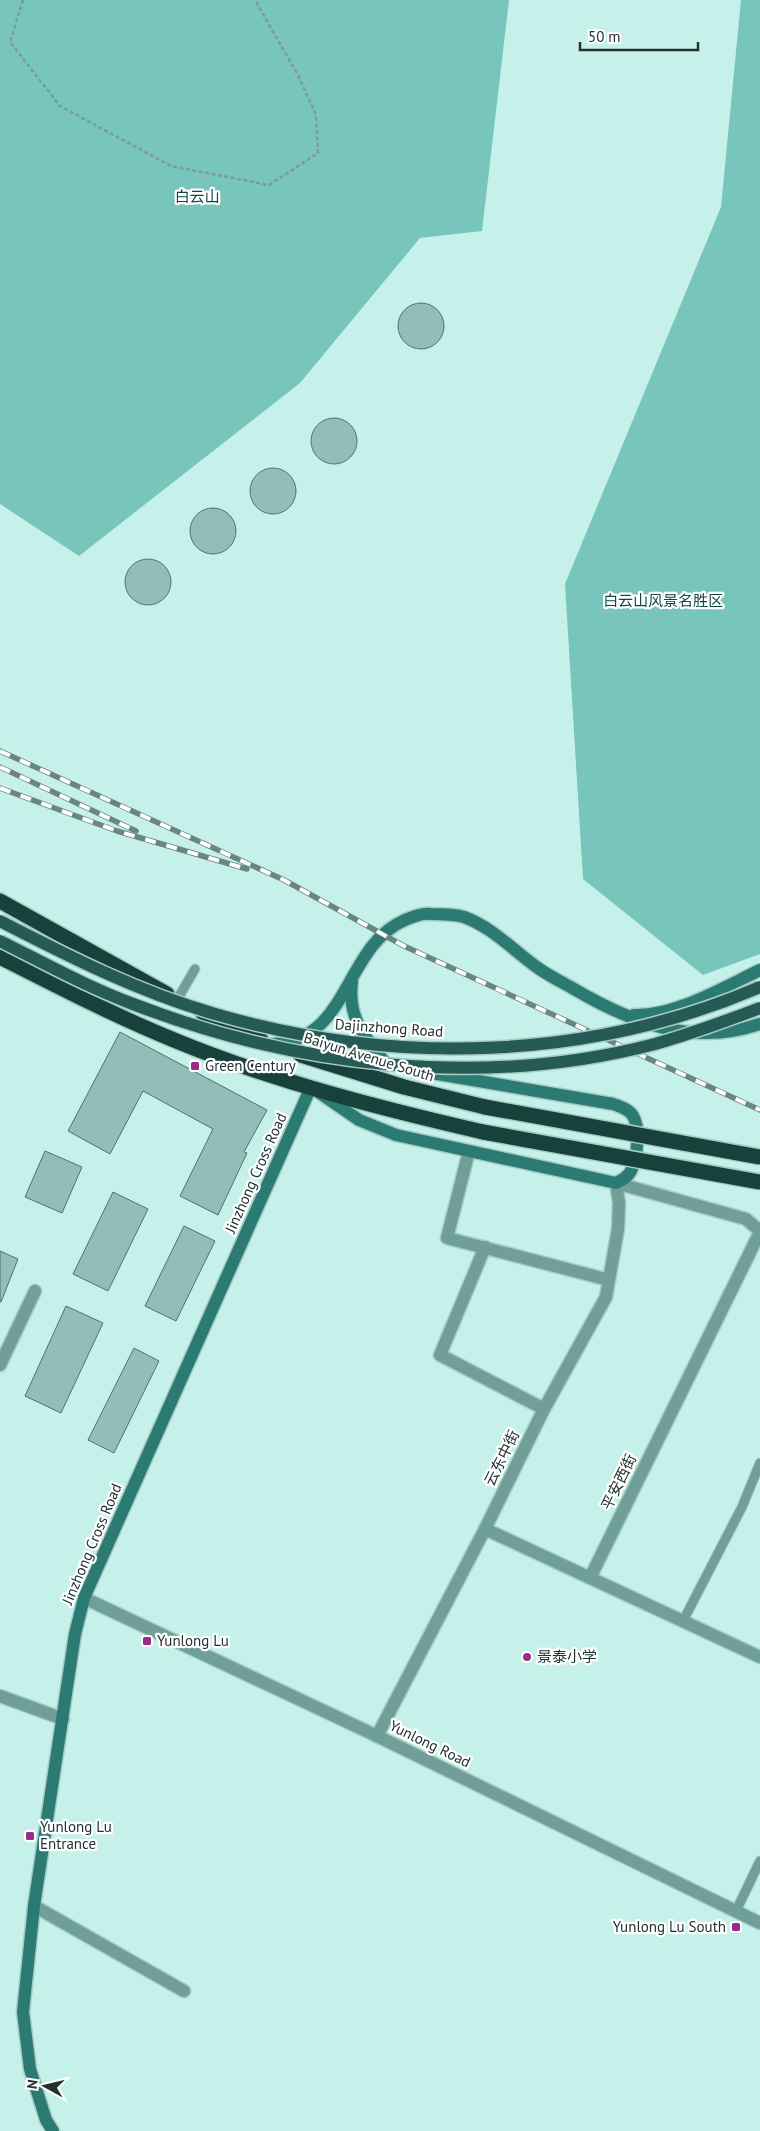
<svg xmlns="http://www.w3.org/2000/svg" width="760" height="2131" font-family="'PT Sans','Noto Sans SC',sans-serif">
	<rect width="100%" height="100%" fill="#c6f1ea"/>
	<g fill="#77c5bb">
		<polygon points="0,0 509,0 482,231 420,238 300,383 79,556 0,504"/>
		<polygon points="741,0 760,0 760,954 703,975 583,879 565,584 721,207"/>
	</g>
	<g fill="#93bdb7" stroke="#4c746e">
		<circle cx="421" cy="326" r="23"/>
		<circle cx="334" cy="441" r="23"/>
		<circle cx="273" cy="491" r="23"/>
		<circle cx="213" cy="531" r="23"/>
		<circle cx="148" cy="582" r="23"/>
		<polygon points="120,1032 267,1110 244,1152 247,1153 218,1215 180,1196 213,1129 143,1091 110,1154 68,1131"/>
		<polygon points="45,1151 82,1167 62,1213 25,1197"/>
		<polygon points="113,1192 148,1209 108,1291 73,1274"/>
		<polygon points="184,1226 215,1241 176,1321 145,1306"/>
		<polygon points="0,1251 18,1259 1,1302 0,1302"/>
		<polygon points="66,1306 103,1323 61,1413 25,1396"/>
		<polygon points="134,1348 159,1361 114,1453 88,1440"/>
	</g>
	<g fill="none" stroke-linecap="round" stroke-linejoin="round">
		<defs>
			<g id="lane">
				<polyline points="177,1000 195,969"/>
				<polyline points="683,1621 742,1507 760,1463"/>
				<polyline points="736,1911 760,1861"/>
			</g>
			<g id="street">
				<polyline points="469,1151 447,1238 609,1280"/>
				<polyline points="485,1247 440,1355 544,1409"/>
				<polyline points="0,1365 35,1291"/>
				<polyline points="485,1529 760,1657"/>
				<polyline points="590,1578 760,1232"/>
				<polyline points="84,1598 377,1736 760,1923"/>
				<polyline points="0,1696 63,1719"/>
				<polyline points="377,1736 485,1529 544,1409 606,1297 618,1229 619,1203 616,1183 746,1219 760,1231"/>
				<polyline points="34,1906 184,1991"/>
			</g>
			<g id="secondary">
				<path d="M 352,982 C 347,1019 366,1038 387,1065"/>
				<path d="M 634,1015 C 674,1017 724,987 760,970"/>
				<path d="M 274,1044 C 350,1040 344,946 405,920 C 412,917 422,913 430,914 C 440,914 454,914 464,917 C 492,927 514,951 538,968 C 549,976 562,982 574,989 C 632,1023 693,1047 760,1024"/>
				<path d="M 53,2131 L 46,2120 L 30,2069 L 23,2012 L 34,1906 L 75,1634 L 84,1598 L 311,1087 L 359,1120 L 396,1135 L 616,1183 C 622,1180 628,1177 631,1171 C 637,1157 641,1130 633,1116 C 629,1109 621,1107 613,1104 L 414,1070"/>
			</g>
			<g id="highway">
				<polyline points="0,901 167,994"/>
				<path d="M 0,957 C 57,986 115,1016 174,1040 C 273,1081 379,1108 483,1132"/>
				<polyline points="203,1013 261,1040"/>
				<polyline points="301,1055 404,1087 485,1107"/>
			</g>
		</defs>
		<use href="#lane" stroke="#a5cbc5" stroke-width="11"/>
		<use href="#street" stroke="#a5cbc5" stroke-width="15"/>
		<use href="#secondary" stroke="#a5cbc5" stroke-width="15"/>
		<use href="#highway" stroke="#a5cbc5" stroke-width="18"/>
		<polyline stroke="#7d9c97" stroke-width="2.5" stroke-dasharray="4 2.5" stroke-linecap="butt" points="23,0 10,42 60,106 171,166 269,185 318,153 316,115 299,77 255,0"/>
		<use href="#lane" stroke="#709e98" stroke-width="9"/>
		<use href="#street" stroke="#709e98" stroke-width="12"/>
		<use href="#secondary" stroke="#2b7b72" stroke-width="12"/>
		<use href="#highway" stroke="#19413c" stroke-width="15"/>
		<defs>
			<g id="rail">
				<polyline points="0,751 284,880 404,946 760,1110"/>
				<polyline points="0,767 136,831"/>
				<polyline points="0,788 117,831 247,869"/>
			</g>
		</defs>
		<use href="#rail" stroke="#6a8682" stroke-width="5.5"/>
		<use href="#rail" stroke="#fff" stroke-width="4" stroke-dasharray="11" stroke-linecap="butt"/>
		<defs>
			<g id="primary-bridge">
				<path d="M 0,921 C 70,957 139,992 215,1014 C 394,1066 588,1061 760,987"/>
				<path d="M 0,941 C 44,963 87,987 133,1004 C 296,1067 483,1089 655,1044 C 690,1034 726,1021 760,1008"/>
			</g>
			<g id="highway-bridge">
				<polyline points="485,1107 760,1157"/>
				<polyline points="483,1132 760,1182"/>
			</g>
		</defs>
		<use href="#primary-bridge" stroke="#a5cbc5" stroke-width="15" stroke-linecap="butt"/>
		<use href="#highway-bridge" stroke="#a5cbc5" stroke-width="18" stroke-linecap="butt"/>
		<use href="#primary-bridge" stroke="#255b54" stroke-width="12"/>
		<use href="#highway-bridge" stroke="#19413c" stroke-width="15"/>
	</g>
	<g fill="#9b2b8a" stroke="#fff" stroke-width="2">
		<rect x="190" y="1061" width="10" height="10" rx="2.5"/>
		<rect x="142" y="1636" width="10" height="10" rx="2.5"/>
		<circle cx="527" cy="1657" r="5"/>
		<rect x="25" y="1831" width="10" height="10" rx="2.5"/>
		<rect x="731" y="1922" width="10" height="10" rx="2.5"/>
	</g>
	<g text-anchor="middle" stroke-width="4.5" stroke-linejoin="round" paint-order="stroke">
		<g font-size="15" fill="#0e4842" stroke="#fff">
			<text x="197" y="202">白云山</text>
			<text x="663" y="606">白云山风景名胜区</text>
		</g>
		<g font-size="15" fill="#21322f" stroke="#fff">
			<text transform="translate(389 1028) rotate(4)" y="5">Dajinzhong Road</text>
			<text transform="translate(369 1057) rotate(17)" y="5">Baiyun Avenue South</text>
			<text transform="translate(256 1173) rotate(-66)" y="5">Jinzhong Cross Road</text>
			<text transform="translate(502 1458) rotate(-64)" y="5">云东中街</text>
			<text transform="translate(619 1482) rotate(-64)" y="5">平安西街</text>
			<text transform="translate(92 1544) rotate(-67)" y="5">Jinzhong Cross Road</text>
			<text transform="translate(430 1744) rotate(26)" y="5">Yunlong Road</text>
		</g>
		<g font-size="15" fill="#21322f" stroke="#fff" text-anchor="start">
			<text x="205" y="1071">Green Century</text>
			<text x="157" y="1646">Yunlong Lu</text>
			<text x="537" y="1662">景泰小学</text>
			<text x="40" y="1832">Yunlong Lu<tspan x="40" dy="17">Entrance</tspan></text>
			<text x="726" y="1932" text-anchor="end">Yunlong Lu South</text>
		</g>
	</g>
	<g transform="translate(45 2086) rotate(278)" stroke="#ffffff" stroke-width="4" paint-order="stroke">
	<path d="M0-4L9 19L0 12L-9 19Z" fill="#21322f"/>
	<text y="-8" font-size="14" font-weight="bold" text-anchor="middle" fill="#21322f">N</text>
	</g>
	<path d="M580 42v8h118v-8" fill="none" stroke="#21322f" stroke-width="2.5"/>
	<text x="588" y="42" font-size="15" fill="#21322f" stroke="#ffffff" stroke-width="4" paint-order="stroke">50 m</text>
</svg>
